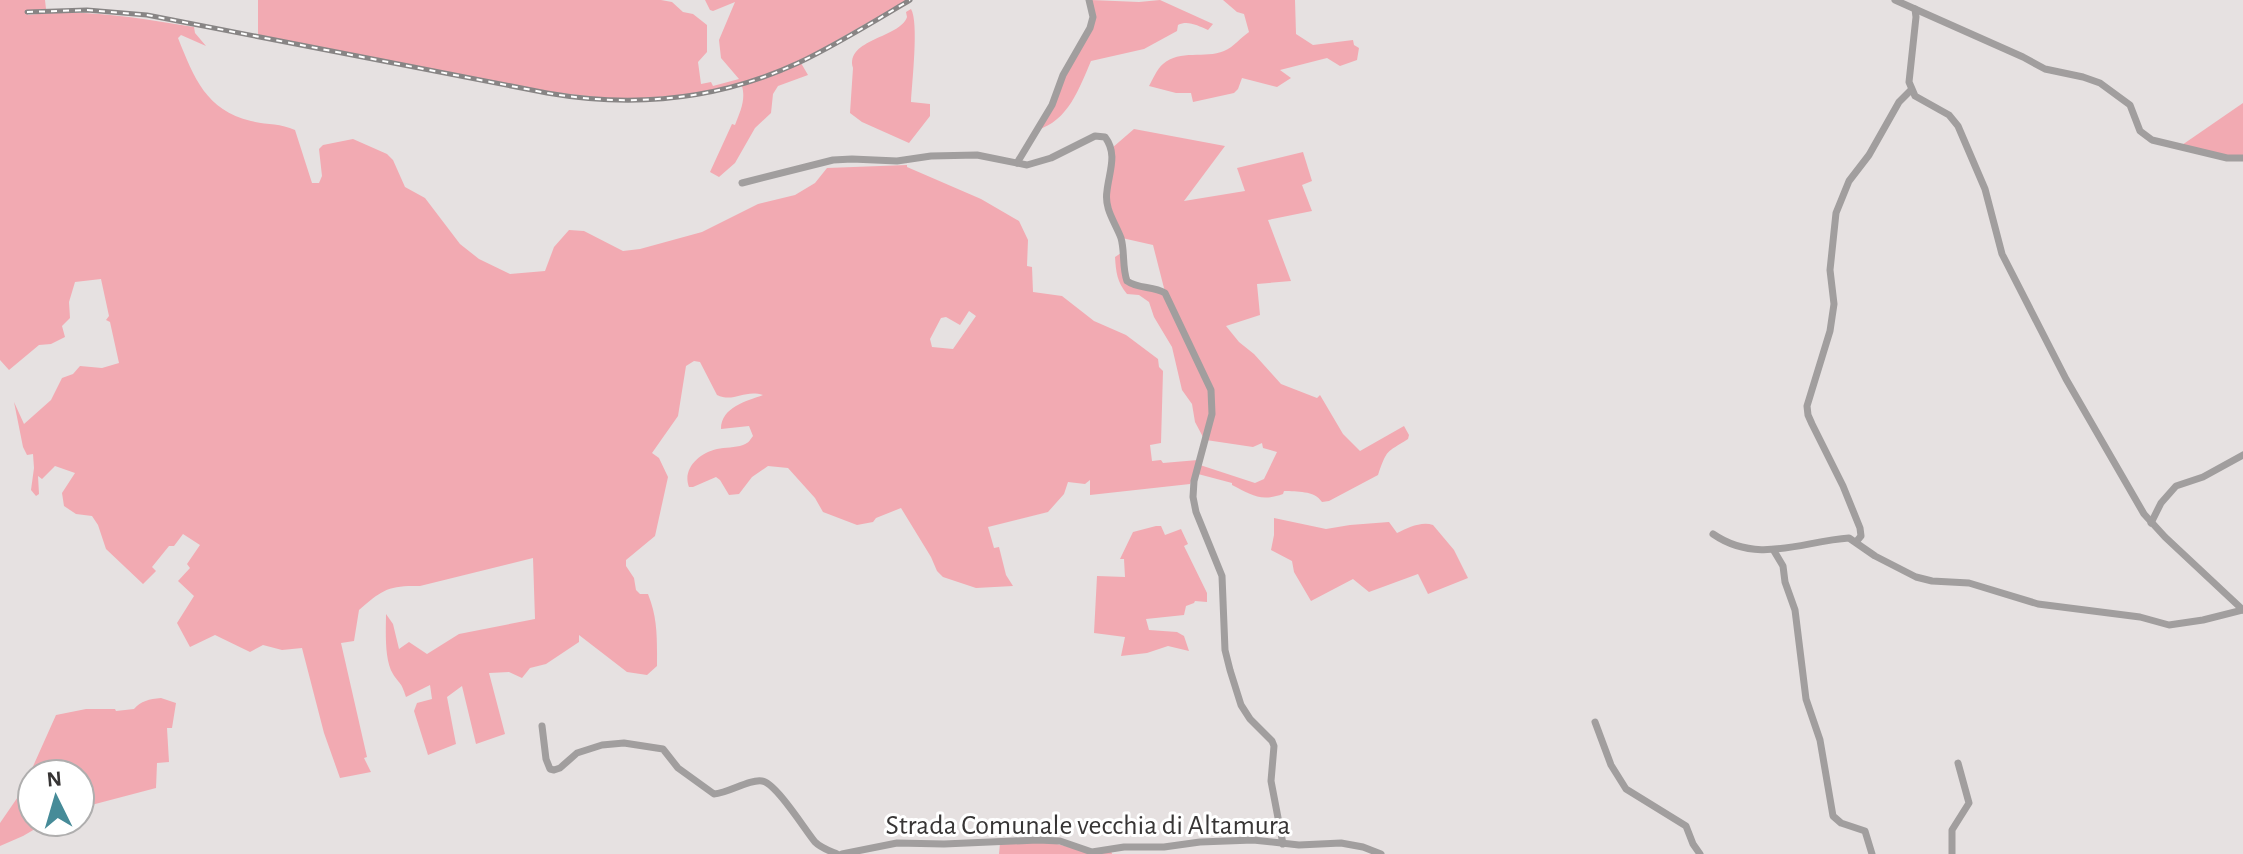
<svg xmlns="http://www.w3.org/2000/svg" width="2243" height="854" font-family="'Alegreya Sans',sans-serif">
	<rect width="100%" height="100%" fill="#e6e1e1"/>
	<g fill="#f2aab2" fill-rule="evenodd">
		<path d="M 0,0 L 45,0 L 46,9 L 28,11 L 28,15 C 84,8 139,18 194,27 L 195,33 L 206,46 L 181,35 L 178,38 C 194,78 206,110 251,121 C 266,125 280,123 295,130 L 312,183 L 319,183 L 322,176 L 319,149 L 323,145 L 353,139 L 387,154 L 393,160 L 405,187 L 425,198 L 460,244 L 479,259 L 510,274 L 545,271 L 554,247 L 569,230 L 584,231 L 623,251 L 640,249 L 702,232 L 758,204 L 795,195 L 815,183 L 827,168 L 907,165 L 907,167 L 981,199 L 1019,221 L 1028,240 L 1027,266 L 1032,267 L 1033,292 L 1062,296 L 1094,321 L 1126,335 L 1158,359 L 1159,367 L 1163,371 L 1161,443 L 1150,445 L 1152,461 L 1161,460 L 1163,463 L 1198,460 L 1190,484 L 1090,495 L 1090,480 L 1085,484 L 1068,482 L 1064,494 L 1048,512 L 988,527 L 994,548 L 999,547 L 1006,575 L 1013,586 L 976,588 L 943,577 L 937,571 L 931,557 L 901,508 L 876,518 L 873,522 L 857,525 L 823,512 L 815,498 L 788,468 L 768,466 L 752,477 L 739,494 L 729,495 L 720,480 L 716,477 L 693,487 L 689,487 C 682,469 699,453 717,449 C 725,447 735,448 743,445 C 750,442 749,441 753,436 L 749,426 L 721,429 C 721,407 747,401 763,395 C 744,389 734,403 717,395 L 700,362 L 694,361 L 686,366 L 678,416 L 652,453 L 659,458 L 668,477 L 655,536 L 626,560 L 626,566 L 634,578 L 636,590 L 640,594 L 648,594 C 658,619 657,639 657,666 L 647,675 L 627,672 L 579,635 L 579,642 L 546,664 L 530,668 L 522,678 L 509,672 L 489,673 L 505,734 L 476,744 L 462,686 L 447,697 L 456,744 L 428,755 L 414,711 L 417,703 L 432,699 L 430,685 L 406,697 C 401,681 400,685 393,674 C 384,660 386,630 386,614 L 393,624 L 399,649 L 409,642 L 427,654 L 459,634 L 535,619 L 533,558 L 420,586 C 388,585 382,590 359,610 L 354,641 L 341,643 L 367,757 L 364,758 L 371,772 L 340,778 L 324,733 L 302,648 L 282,650 L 263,645 L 250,652 L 215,635 L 190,647 L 177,623 L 194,596 L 178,581 L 190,568 L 187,564 L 200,545 L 183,534 L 174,546 L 169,546 L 152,567 L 156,571 L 143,584 L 106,549 L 98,525 L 92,516 L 76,514 L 64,506 L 62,493 L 75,473 L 55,466 L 42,479 L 38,476 L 39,494 L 36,496 L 31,490 L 34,468 L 33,454 L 27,455 L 23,447 L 14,402 L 24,424 L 51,400 L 62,378 L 73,374 L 80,366 L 102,368 L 119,363 L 110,322 L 106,320 L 109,316 L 101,279 L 75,282 L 69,302 L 70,318 L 62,326 L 65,337 L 51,344 L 39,345 L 9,370 L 0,360 ZM 969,311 L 976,316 L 953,349 L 932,347 L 930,339 L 941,318 L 946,317 L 960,325 Z"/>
		<polygon points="258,0 661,0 672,2 683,12 693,14 707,25 707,52 698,62 701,84 711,82 713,86 739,79 721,58 719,40 735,2 713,11 710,10 705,0 907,0 806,58 757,79 697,94 620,100 544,91 258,35"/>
		<path d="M 1091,0 L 1139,2 L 1160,0 L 1213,24 L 1208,30 C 1198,26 1188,20 1178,25 L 1177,31 L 1144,49 L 1091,61 C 1079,89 1068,121 1037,130 L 1068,68 L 1093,24 Z"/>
		<path d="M 1223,0 L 1295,0 L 1296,34 L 1313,45 L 1353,40 L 1354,45 L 1359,48 L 1357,60 L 1340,66 L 1327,58 L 1280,70 L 1291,78 L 1277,87 L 1242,78 L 1238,89 L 1234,93 L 1193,102 L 1191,93 L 1176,93 L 1149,86 C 1153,79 1157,69 1163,64 C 1180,49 1205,59 1224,51 C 1234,47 1240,38 1249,32 L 1244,14 L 1237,12 Z"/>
		<path d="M 911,9 C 919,22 912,82 911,102 L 930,104 L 930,116 L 909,143 L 862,122 L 850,113 L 853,68 C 845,39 900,38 907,17 L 906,12 Z"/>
		<path d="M 801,63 L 808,75 L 778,86 L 773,94 L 771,113 L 755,128 L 735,163 L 719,177 L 710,172 L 732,124 L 735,125 C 740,112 746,100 742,86 Z"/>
		<polygon points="2243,103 2243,156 2231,156 2182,145"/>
		<path d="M 1134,129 L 1225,146 L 1184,201 L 1245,191 L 1237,168 L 1303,152 L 1312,181 L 1302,185 L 1312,211 L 1268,220 L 1291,281 L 1257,284 L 1260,315 L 1226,326 L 1239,342 L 1254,354 L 1281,384 L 1317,398 L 1320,395 L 1343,434 L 1360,451 L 1404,426 L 1409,435 L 1408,439 C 1386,453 1387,449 1378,475 L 1329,501 L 1322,502 C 1314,490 1297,492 1284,491 L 1283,494 C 1260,502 1252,495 1232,485 L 1232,483 L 1198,474 L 1200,465 L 1255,483 L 1264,479 L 1277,452 L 1263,448 L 1262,443 L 1253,447 L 1206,440 L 1213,391 L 1165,292 L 1153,245 L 1122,238 L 1110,211 L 1108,186 L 1112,148 Z"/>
		<path d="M 1121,253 L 1126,282 L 1164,294 L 1208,383 L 1211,409 L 1203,437 L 1195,422 L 1192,404 L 1182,390 L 1172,347 L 1154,317 L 1149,302 L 1139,295 L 1127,294 C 1117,282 1116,272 1115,257 Z"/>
		<path d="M 1274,518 L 1326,529 L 1350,525 L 1389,522 L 1397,533 C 1408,528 1421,521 1433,525 L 1454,550 L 1468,578 L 1428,594 L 1418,574 L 1369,592 L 1353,579 L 1311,601 L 1294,572 L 1292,561 L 1271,550 L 1274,535 Z"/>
		<polygon points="1156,526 1161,526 1165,535 1181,529 1188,544 1184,546 1207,593 1207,602 1195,601 1194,603 1186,606 1184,615 1146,619 1149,630 1177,632 1184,636 1189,651 1168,646 1147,653 1121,656 1125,637 1094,633 1097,576 1125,577 1124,559 1120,559 1133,532"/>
		<path d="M 161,698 L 176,703 L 172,728 L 167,728 L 169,762 L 157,763 L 156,788 L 80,808 L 80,774 L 32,774 L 32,822 L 47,822 L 23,836 L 0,846 L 0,823 L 22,791 L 56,715 L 86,709 L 115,709 L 116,711 L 134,709 C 141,701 149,699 161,698 Z"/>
		<polygon points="1045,841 1089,852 1111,850 1112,854 999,854 1000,843"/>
	</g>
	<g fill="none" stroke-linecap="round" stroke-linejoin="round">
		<g stroke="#a19e9e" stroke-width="7">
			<polyline points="1895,0 1915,9 1916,17 1909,82 1915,96 1949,115 1958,126 1985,189 2002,254 2066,379 2144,514 2165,537 2243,610"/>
			<polyline points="1915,9 2023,57 2045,69 2083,77 2100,83 2130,105 2140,131 2152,140 2227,158 2243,158"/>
			<polyline points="1017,163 1052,105 1063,75 1090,28 1093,17 1089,0"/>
			<path d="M 742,183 L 833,160 L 852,159 L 897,161 L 931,156 L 977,155 L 1027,165 L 1051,158 L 1095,136 L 1105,137 C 1118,154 1109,172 1107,191 C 1104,209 1115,222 1121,238 C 1125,252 1122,267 1127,281 C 1138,289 1153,286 1165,293 L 1211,390 L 1212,414 L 1194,481 L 1193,497 L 1196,512 L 1222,576 L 1225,650 L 1230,670 L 1241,705 L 1250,719 L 1272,741 L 1274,746 L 1271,781 L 1283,844"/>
			<polyline points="2151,523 2161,503 2176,486 2203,477 2243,455"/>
			<path d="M 1713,534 C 1758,565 1802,541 1849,538 L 1875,556 L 1916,577 L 1932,581 L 1969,583 L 2038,604 L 2140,617 L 2169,625 L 2203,620 L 2243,610"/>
			<polyline points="1856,542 1861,536 1860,528 1843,486 1812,424 1808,415 1807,406 1830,331 1834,304 1830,270 1836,213 1849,181 1869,155 1899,102 1911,90"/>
			<polyline points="1774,551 1783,566 1785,582 1795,610 1806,699 1820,740 1833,816 1841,823 1865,831 1872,854"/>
			<polyline points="1595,722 1611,765 1626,789 1686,826 1693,844 1700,854"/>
			<path d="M 542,726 L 546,759 L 550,769 L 554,770 L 560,768 L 577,753 L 602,745 L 624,743 L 663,749 L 678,768 L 714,794 C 729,793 749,779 762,781 C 776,783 805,830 815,842 C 821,848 830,851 837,854"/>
			<polyline points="842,854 897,843 944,844 1038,840 1060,841 1092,852 1124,847 1164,847 1200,842 1253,840 1299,845 1341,843 1363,847 1381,854"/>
			<polyline points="1952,854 1952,830 1969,803 1958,763"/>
		</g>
		<defs>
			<path id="rail" d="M 27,12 L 87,10 L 147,15 L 547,93 C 633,108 718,100 798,63 C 836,45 873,22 910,0"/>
		</defs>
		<use href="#rail" stroke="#888585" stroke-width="5"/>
		<use href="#rail" stroke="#fff" stroke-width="2" stroke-dasharray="6" stroke-linecap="butt"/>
	</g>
	<g text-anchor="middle" stroke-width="6" stroke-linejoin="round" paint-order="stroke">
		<g font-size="28" fill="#373535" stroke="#fff">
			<text x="1088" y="834">Strada Comunale vecchia di Altamura</text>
		</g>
	</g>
	<g transform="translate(56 798) rotate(355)"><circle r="38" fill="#ffffff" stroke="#afaeae" stroke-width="2"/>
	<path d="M0-6L14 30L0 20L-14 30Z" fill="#468b98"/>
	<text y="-12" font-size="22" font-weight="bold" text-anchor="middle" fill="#373535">N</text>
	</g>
</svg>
